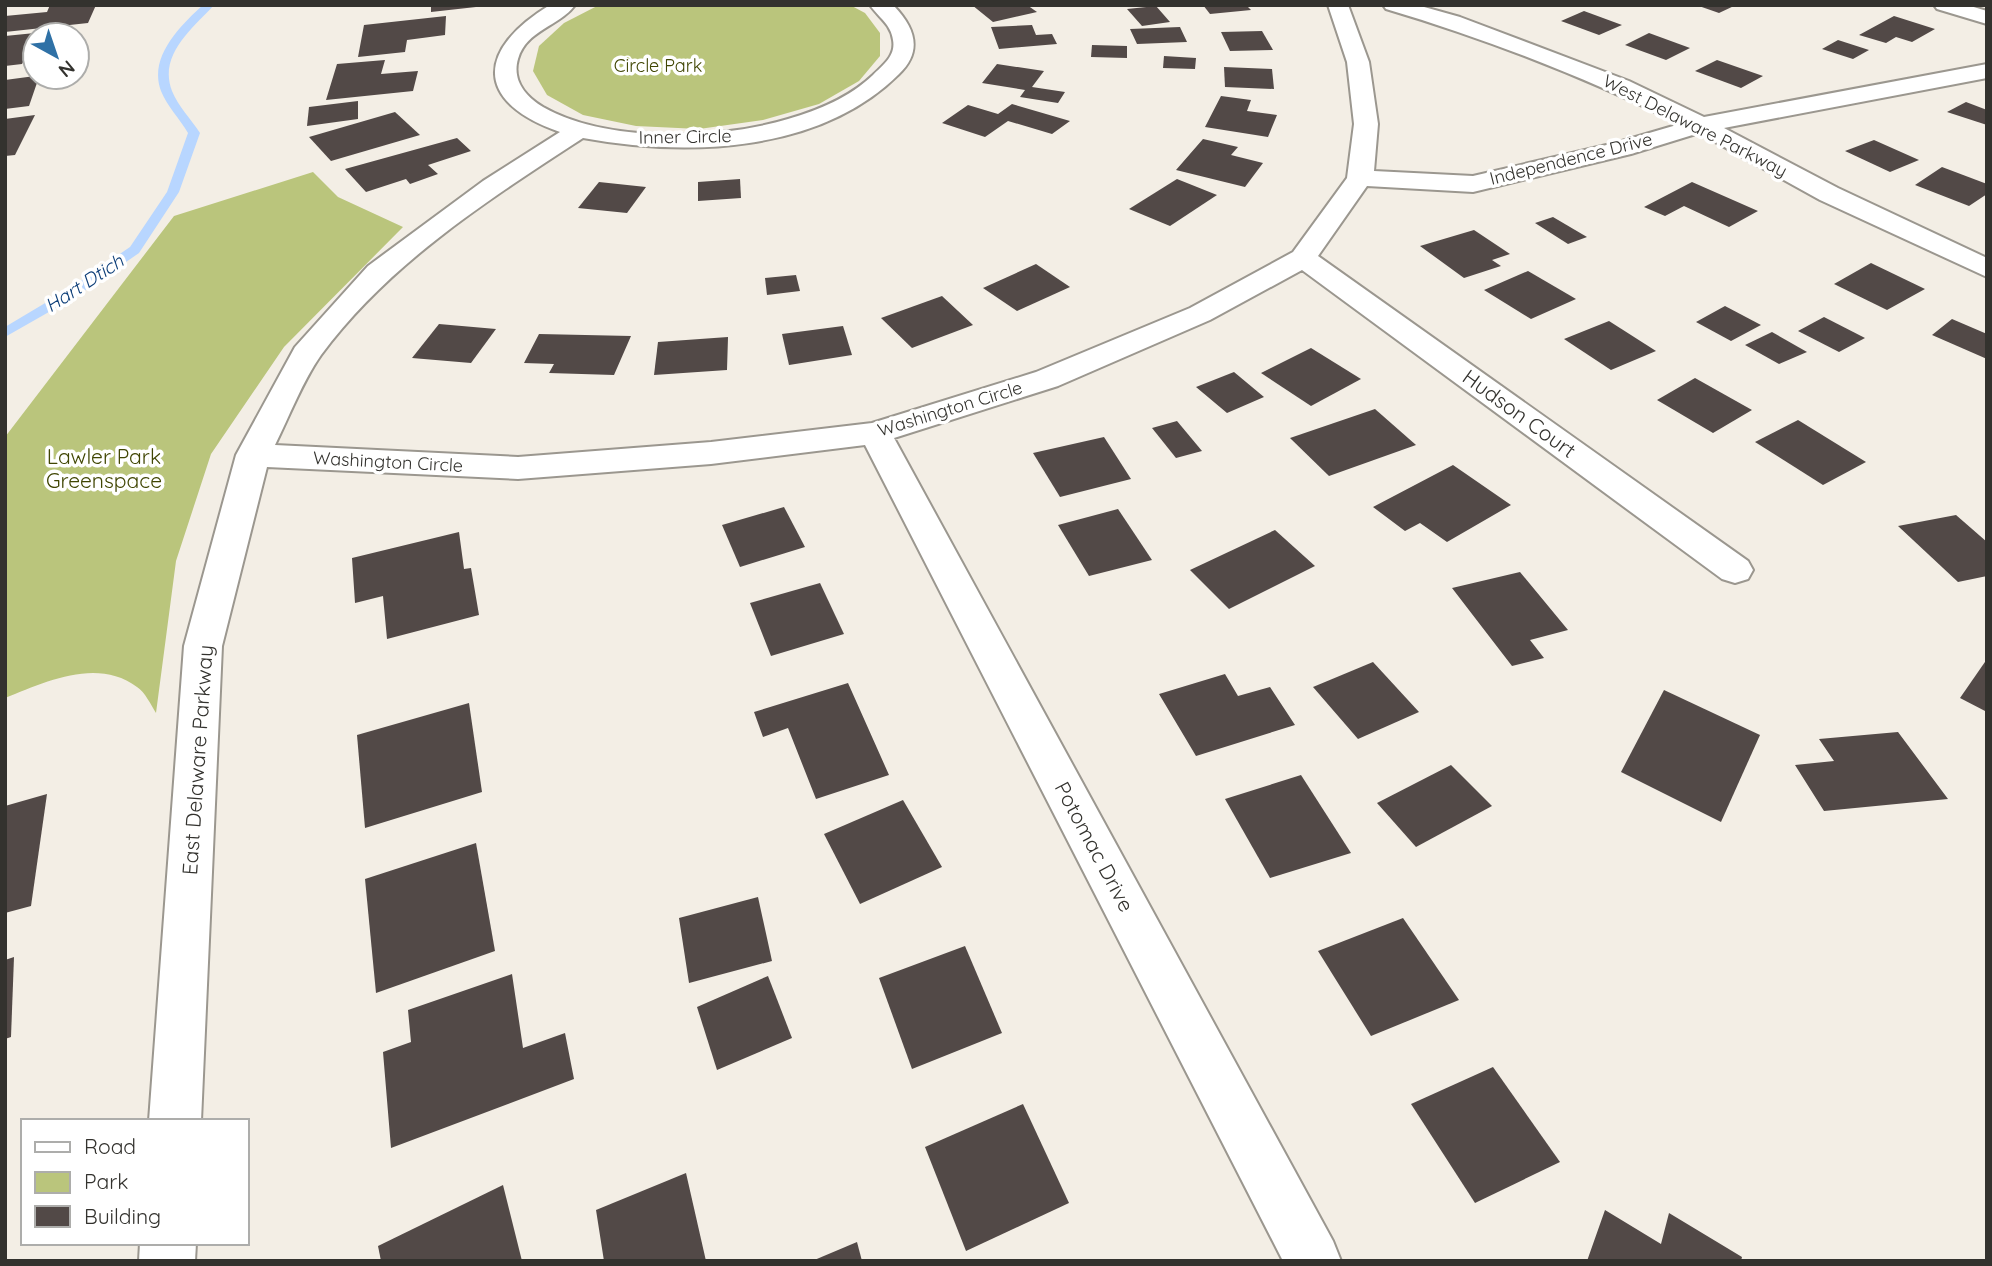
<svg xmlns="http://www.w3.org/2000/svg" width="1992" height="1266" font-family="Quicksand,sans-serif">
	<rect width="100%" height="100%" fill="#f3eee5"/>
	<g fill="#bac57c">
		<polygon points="599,5 850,5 865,13 880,33 880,56 859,81 819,104 763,120 699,129 636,126 583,115 547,95 533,71 539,46 564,23"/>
		<path d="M 313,172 L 338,197 L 403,227 L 284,347 L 211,454 L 176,561 L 156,713 C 151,705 145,692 137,687 C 97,657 45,682 5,698 L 5,437 L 174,216 Z"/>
	</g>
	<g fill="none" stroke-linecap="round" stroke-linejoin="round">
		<path fill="#b8d6ff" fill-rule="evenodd" d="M 203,5 L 214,5 C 193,28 158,55 172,91 C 178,106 191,119 200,133 L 179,192 L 139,253 L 77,296 L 5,337 L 5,327 L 67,290 L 130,247 L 167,192 L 188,133 C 180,119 167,106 161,91 C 148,57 181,25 203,5 Z"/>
	</g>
	<g fill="#524947">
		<polygon points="50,5 96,5 88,23 5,32 5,16 47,12"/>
		<polygon points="431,5 476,5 476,7 431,12"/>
		<polygon points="972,5 1027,5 1037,12 993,22"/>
		<polygon points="1203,5 1246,5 1251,10 1210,14"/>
		<polygon points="1696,5 1736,5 1719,13"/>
		<polygon points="1156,6 1170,22 1142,26 1127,9"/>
		<polygon points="1584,11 1622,25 1599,35 1561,21"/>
		<polygon points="446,16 445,35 407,40 405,52 358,57 364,25"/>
		<polygon points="1894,16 1935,29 1912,42 1896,37 1886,43 1859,35"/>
		<polygon points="1032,25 1036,35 1052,34 1057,44 999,49 991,27"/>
		<polygon points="1180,27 1187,42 1137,44 1130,29"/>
		<polygon points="1262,31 1273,50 1230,51 1221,32"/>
		<polygon points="35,33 35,39 22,64 5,66 5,36"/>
		<polygon points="1649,33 1690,48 1666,60 1625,45"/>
		<polygon points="1838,40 1869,50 1853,59 1822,49"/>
		<polygon points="1092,45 1127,46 1127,58 1091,57"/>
		<polygon points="1164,56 1196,58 1195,69 1163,68"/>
		<polygon points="385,60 381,74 418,71 413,91 326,100 337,64"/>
		<polygon points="1717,60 1763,76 1741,88 1695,71"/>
		<polygon points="997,64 1044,71 1032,87 1065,92 1058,103 1020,97 1025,90 982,83"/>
		<polygon points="1224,67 1272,69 1274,89 1225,87"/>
		<polygon points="35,76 39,77 29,106 5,109 5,80"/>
		<polygon points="1221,96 1251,100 1247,111 1277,115 1268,137 1205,127"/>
		<polygon points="358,101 358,119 307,126 309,107"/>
		<polygon points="1966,102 1987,110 1987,125 1947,112"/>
		<polygon points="1012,104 1070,121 1052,134 1008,121 985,137 942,123 968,105 998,114"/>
		<polygon points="395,112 420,135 331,161 309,137"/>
		<polygon points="35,115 15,155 5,156 5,119"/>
		<polygon points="457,138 471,151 428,165 438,174 410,184 406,179 366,192 345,169"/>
		<polygon points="1203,139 1238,147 1231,155 1263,163 1245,187 1176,170"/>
		<polygon points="1874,140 1919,160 1890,172 1845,151"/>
		<polygon points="1942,167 1987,184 1987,194 1969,206 1915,185"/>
		<polygon points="740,179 741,198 698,201 698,182"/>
		<polygon points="1177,179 1217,195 1170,226 1129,209"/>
		<polygon points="599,182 646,187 627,213 578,208"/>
		<polygon points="1692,182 1758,211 1729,227 1684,206 1665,216 1644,207"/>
		<polygon points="1553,217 1587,237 1568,244 1535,223"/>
		<polygon points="1474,230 1510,254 1492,260 1501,266 1464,278 1420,246"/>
		<polygon points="1871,263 1925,289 1887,310 1834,284"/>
		<polygon points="1036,264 1070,287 1017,311 983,288"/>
		<polygon points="1528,271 1576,299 1531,319 1484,290"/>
		<polygon points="796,275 800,291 767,295 765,278"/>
		<polygon points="942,296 973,325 912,348 881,318"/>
		<polygon points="1725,306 1761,325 1731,341 1696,322"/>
		<polygon points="1824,317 1865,338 1839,352 1798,331"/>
		<polygon points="1952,319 1987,334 1987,359 1932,335"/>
		<polygon points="1609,321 1656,351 1611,370 1564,339"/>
		<polygon points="439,324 496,329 471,363 412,358"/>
		<polygon points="843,326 852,355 789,365 782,334"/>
		<polygon points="1772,332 1807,352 1779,364 1745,345"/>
		<polygon points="539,334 631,336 614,375 549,373 554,364 524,363"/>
		<polygon points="728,337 727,370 654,375 658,342"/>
		<polygon points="1311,348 1361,379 1311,406 1261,373"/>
		<polygon points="1234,372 1264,397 1227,413 1196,387"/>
		<polygon points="1695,378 1752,410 1713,433 1657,400"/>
		<polygon points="1375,409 1416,445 1329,476 1290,438"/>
		<polygon points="1798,420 1866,462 1823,485 1755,442"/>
		<polygon points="1177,421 1202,451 1176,458 1152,428"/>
		<polygon points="1104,437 1131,479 1060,497 1033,453"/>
		<polygon points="1453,465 1511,505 1447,542 1420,523 1405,531 1373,507"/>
		<polygon points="784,507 805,547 740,567 722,525"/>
		<polygon points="1118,509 1152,560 1089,576 1058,525"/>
		<polygon points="1956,515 1987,542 1987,576 1958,582 1898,526"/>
		<polygon points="1275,530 1315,566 1229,609 1190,570"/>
		<polygon points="459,532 464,569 471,568 479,615 387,639 383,596 355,603 352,558"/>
		<polygon points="1520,572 1568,630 1530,640 1544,658 1512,666 1452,588"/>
		<polygon points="820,583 844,634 771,656 750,603"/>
		<polygon points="1987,659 1987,712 1960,698"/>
		<polygon points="1373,662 1419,712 1358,739 1313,687"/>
		<polygon points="1225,674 1238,696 1270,687 1295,725 1196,756 1159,694"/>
		<polygon points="848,683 889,775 816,799 788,728 763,737 754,712"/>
		<polygon points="1664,690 1760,735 1721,822 1621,772"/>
		<polygon points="469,703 482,792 365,828 357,735"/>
		<polygon points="1898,732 1948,799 1824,811 1795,765 1834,761 1819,739"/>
		<polygon points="1451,765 1492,806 1416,847 1377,803"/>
		<polygon points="1301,775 1351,853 1270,878 1225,799"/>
		<polygon points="47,794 31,906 5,913 5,806"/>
		<polygon points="903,800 942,867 860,904 824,834"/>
		<polygon points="476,843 495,951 376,993 365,879"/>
		<polygon points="758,897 772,961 689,983 679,918"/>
		<polygon points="1403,918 1459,1000 1371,1036 1318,951"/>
		<polygon points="965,946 1002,1033 912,1069 879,978"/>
		<polygon points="14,957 11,1037 5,1039 5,960"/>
		<polygon points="512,974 523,1048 565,1033 574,1079 391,1148 383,1052 411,1042 408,1010"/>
		<polygon points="768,976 792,1038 717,1070 697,1007"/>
		<polygon points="1493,1067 1560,1162 1475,1203 1411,1104"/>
		<polygon points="1023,1104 1069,1203 966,1251 925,1147"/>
		<polygon points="686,1173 706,1261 604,1261 596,1210"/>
		<polygon points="503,1185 522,1261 381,1261 378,1246"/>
		<polygon points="1605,1210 1661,1244 1669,1213 1742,1257 1741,1261 1587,1261"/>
		<polygon points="857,1242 862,1261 812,1261"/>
	</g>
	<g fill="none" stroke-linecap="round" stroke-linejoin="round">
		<defs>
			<g id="minor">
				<path d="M 550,5 L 575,5 C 560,26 526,30 518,59 C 512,80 525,96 543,107 C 606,143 719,140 788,119 C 819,110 850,97 873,75 C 883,65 896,56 893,40 C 891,24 878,17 870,5 L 894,6 C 915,28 923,51 899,74 C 820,153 687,157 583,138 C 488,200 389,263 321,355 C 303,380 289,417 275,445 L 518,457 L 711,442 L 872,423 L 1036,372 L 1190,308 L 1293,252 L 1347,178 L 1354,124 L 1347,62 L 1328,5 L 1348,5 L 1369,62 L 1378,124 L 1374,171 L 1473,176 L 1615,143 L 1680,124 C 1585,77 1487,39 1386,9 L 1383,5 L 1417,5 L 1460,17 L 1629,81 L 1704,117 L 1987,64 L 1987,78 L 1724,128 L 1838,188 L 1987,258 L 1987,277 L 1820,200 L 1699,133 L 1631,154 L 1473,192 L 1367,186 L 1318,256 L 1748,561 L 1753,570 L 1748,579 L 1735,583 L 1722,579 L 1302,270 L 1210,320 L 1058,386 L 894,438 L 1333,1241 L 1341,1261 L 1283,1261 L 865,445 L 711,464 L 518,479 L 267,467 L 222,646 L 201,1121 L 149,1121 L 184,646 L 236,455 L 295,347 L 368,266 L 483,181 L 560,132 C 474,102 476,50 550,5 Z"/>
				<polygon points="1934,5 1967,5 1987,11 1987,24 1937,9"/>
				<polygon points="140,1243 196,1243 195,1261 139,1261"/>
			</g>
		</defs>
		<use href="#minor" stroke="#9b978f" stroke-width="4"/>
		<use href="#minor" fill="#fff" fill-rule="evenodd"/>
	</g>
	<g text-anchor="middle" stroke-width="7" stroke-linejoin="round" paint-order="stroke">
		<g font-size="18" fill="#404603" stroke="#fff">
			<text x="658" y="72">Circle Park</text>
		</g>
		<g font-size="18" fill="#33322e" stroke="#fff">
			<text transform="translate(1695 126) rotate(27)" y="6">West Delaware Parkway</text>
			<text transform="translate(685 137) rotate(-1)" y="6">Inner Circle</text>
			<text transform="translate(1571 159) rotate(-14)" y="6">Independence Drive</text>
			<text transform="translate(950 409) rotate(-17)" y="6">Washington Circle</text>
			<text transform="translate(388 462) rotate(3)" y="6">Washington Circle</text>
		</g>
		<g font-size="19" font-style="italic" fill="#0e3f79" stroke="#fff">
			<text transform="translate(84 283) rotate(-33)" y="7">Hart Dtich</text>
		</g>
		<g font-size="21" fill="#33322e" stroke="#fff">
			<text transform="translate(1519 414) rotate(36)" y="7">Hudson Court</text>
			<text transform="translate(198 760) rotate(-86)" y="7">East Delaware Parkway</text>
			<text transform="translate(1094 847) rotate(62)" y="7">Potomac Drive</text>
		</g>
		<g font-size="21" fill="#404603" stroke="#fff">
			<text x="104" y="464">Lawler Park<tspan x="104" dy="24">Greenspace</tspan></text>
		</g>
	</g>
	<rect width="1992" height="1266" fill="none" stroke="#33322e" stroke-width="14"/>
	<rect x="21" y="1119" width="228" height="126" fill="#ffffff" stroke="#adadab" stroke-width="2"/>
	<rect x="35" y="1142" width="35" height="10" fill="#ffffff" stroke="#adadab" stroke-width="2"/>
	<text x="84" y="1154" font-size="21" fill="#33322e">Road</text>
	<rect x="35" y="1172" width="35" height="21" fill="#bac57c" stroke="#adadab" stroke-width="2"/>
	<text x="84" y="1189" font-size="21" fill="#33322e">Park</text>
	<rect x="35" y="1206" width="35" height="21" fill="#524947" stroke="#adadab" stroke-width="2"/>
	<text x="84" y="1224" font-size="21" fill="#33322e">Building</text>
	<g transform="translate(56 56) rotate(140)"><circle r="33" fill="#ffffff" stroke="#adadab" stroke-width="2"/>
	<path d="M0-5L12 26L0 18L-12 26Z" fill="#2f71a6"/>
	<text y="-10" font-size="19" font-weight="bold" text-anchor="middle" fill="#33322e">N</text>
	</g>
</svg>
